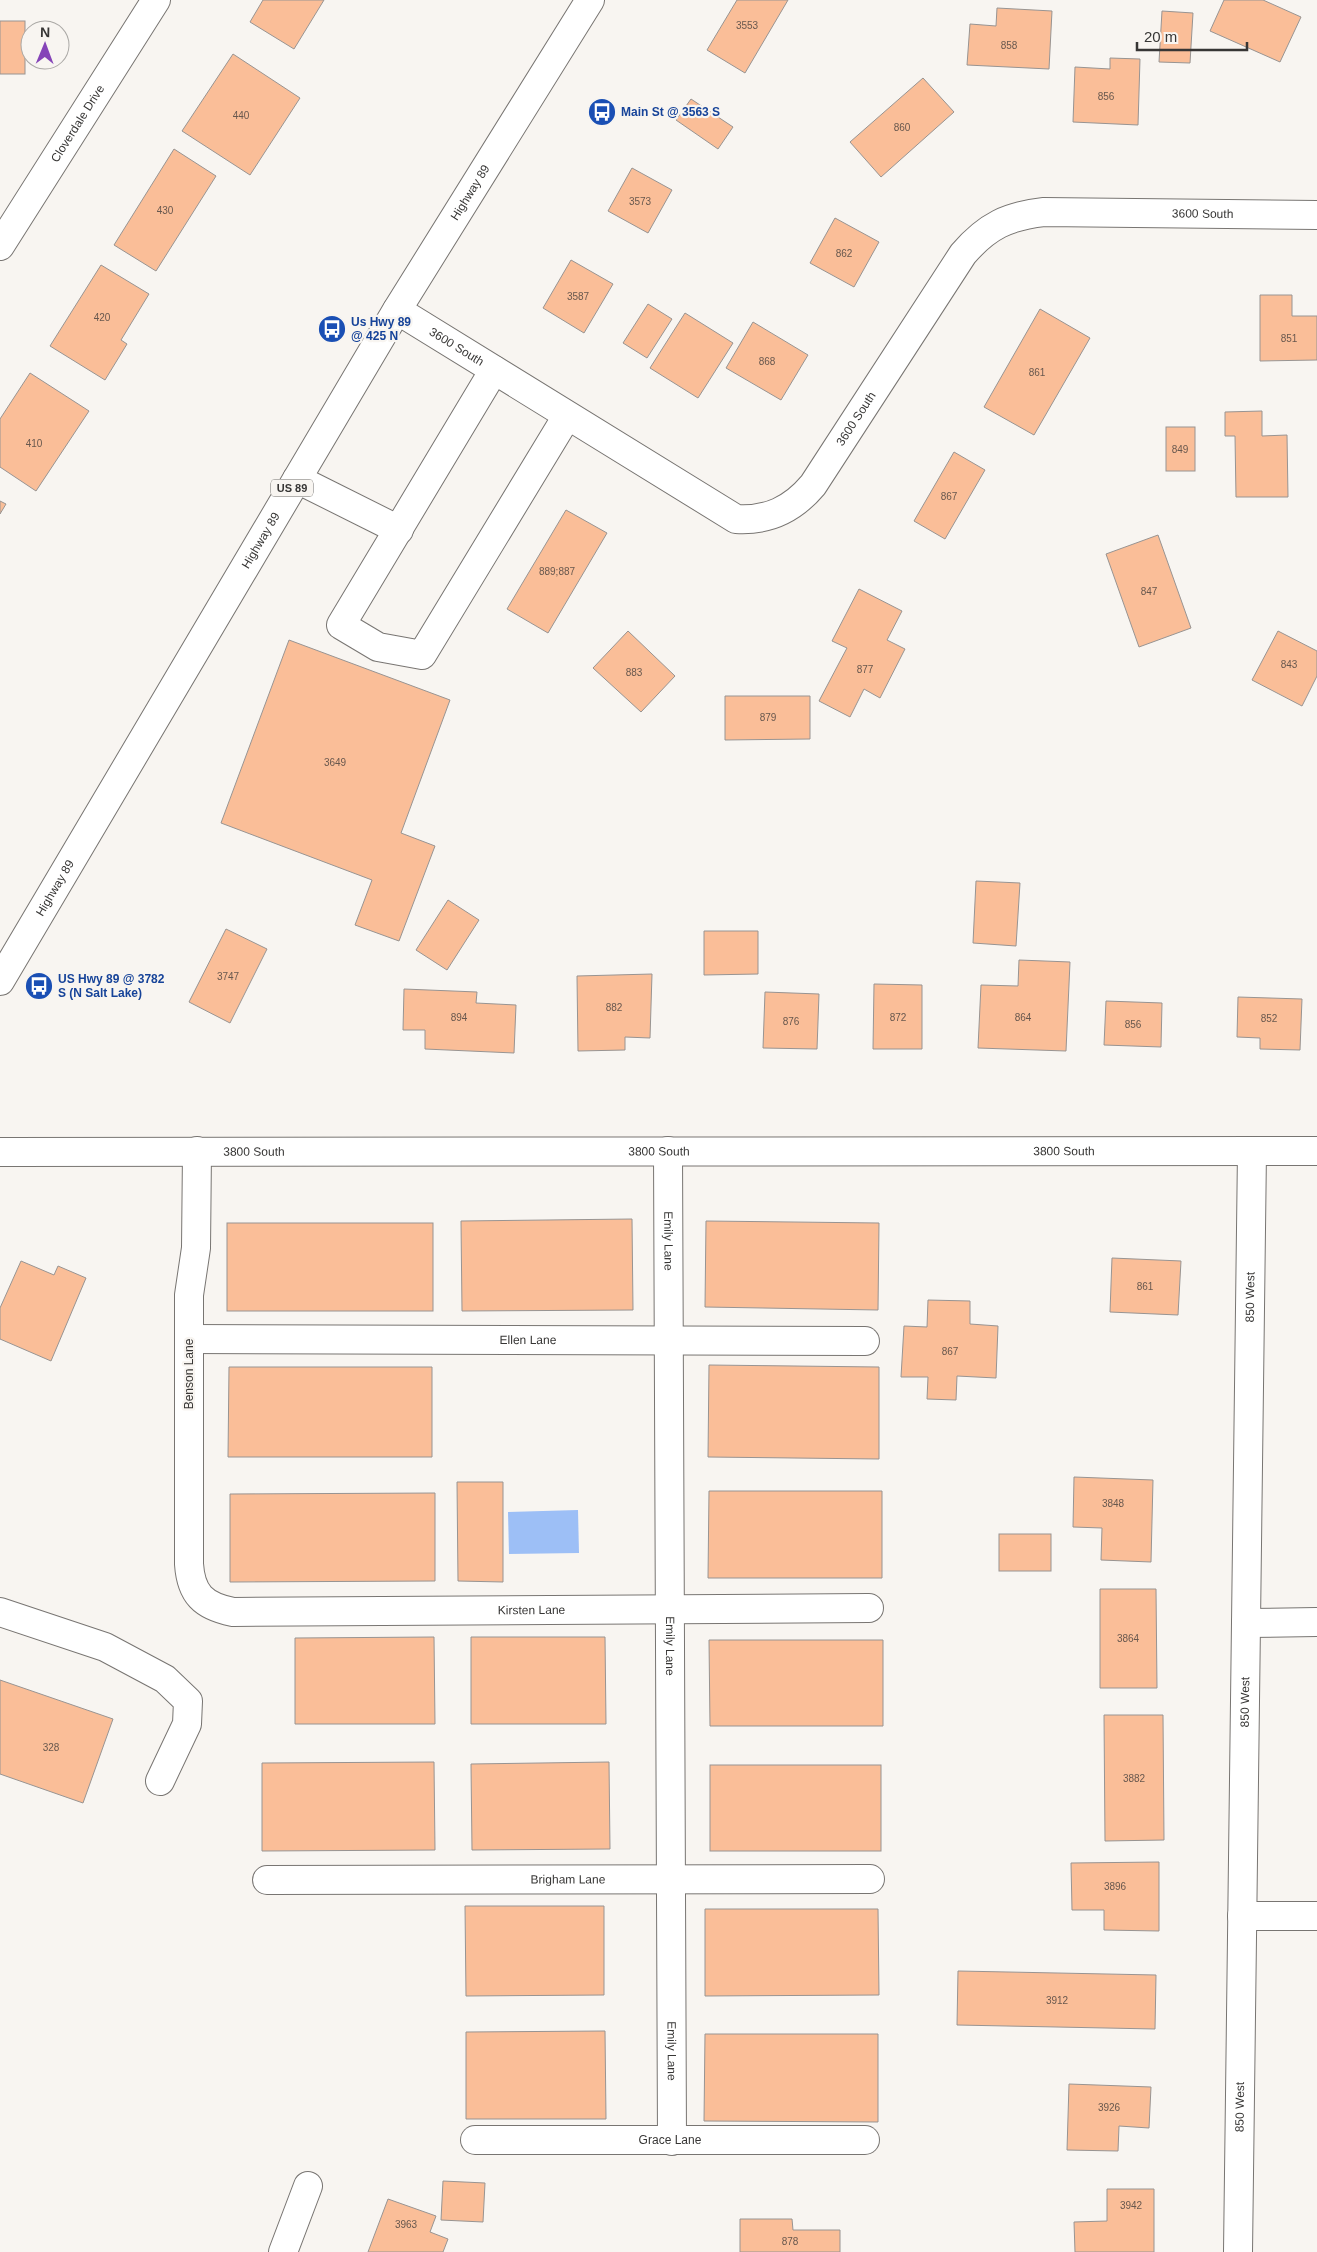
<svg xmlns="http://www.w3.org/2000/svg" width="1317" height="2252" font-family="Helvetica,sans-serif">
	<rect width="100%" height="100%" fill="#f8f5f1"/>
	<polygon fill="#9dbff6" points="578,1510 579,1553 509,1554 508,1512"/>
	<g fill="#fabe98" stroke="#989492">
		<polygon points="263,0 324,0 294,49 250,22"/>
		<polygon points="737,0 788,0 745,73 707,50"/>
		<polygon points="1224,0 1263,0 1301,17 1280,62 1210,31"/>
		<polygon points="997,8 1052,11 1049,69 967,65 970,24 996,26"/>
		<polygon points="1162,11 1193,13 1190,63 1159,62"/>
		<rect x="0" y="21" width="25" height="53"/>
		<polygon points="233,54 300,98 250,175 182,131"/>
		<polygon points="1110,58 1140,59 1138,125 1073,122 1075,67 1110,69"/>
		<polygon points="923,78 954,112 881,177 850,142"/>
		<polygon points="691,99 733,127 718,149 676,120"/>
		<polygon points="174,149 216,176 156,271 114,245"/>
		<polygon points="632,168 672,190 648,233 608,211"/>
		<polygon points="835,218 879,242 854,287 810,263"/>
		<polygon points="571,260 613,284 584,333 543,308"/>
		<polygon points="101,265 149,294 121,340 127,344 105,380 50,346"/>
		<polygon points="1260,295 1292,295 1292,316 1317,316 1317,360 1260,361"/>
		<polygon points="648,304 672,319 647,358 623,343"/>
		<polygon points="1040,309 1090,338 1034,435 984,407"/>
		<polygon points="685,313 733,343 698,398 650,368"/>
		<polygon points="753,322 808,355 781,400 726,368"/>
		<polygon points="30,373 89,411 36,491 0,467 0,419"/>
		<polygon points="1262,411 1262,436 1287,435 1288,497 1236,497 1235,436 1225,436 1225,412"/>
		<rect x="1166" y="427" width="29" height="44"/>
		<polygon points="954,452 985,470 945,539 914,521"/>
		<polygon points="0,501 6,504 0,514"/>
		<polygon points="566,510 607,533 548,633 507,609"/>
		<polygon points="1158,535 1191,628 1139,647 1106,554"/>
		<polygon points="859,589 902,611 887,640 905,649 880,698 864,689 850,717 819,701 847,648 832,641"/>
		<polygon points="628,631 675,676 641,712 593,668"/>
		<polygon points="1278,631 1317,651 1317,676 1302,706 1252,680"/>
		<polygon points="289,640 450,700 401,833 435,846 399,941 355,925 372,880 221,823"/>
		<polygon points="725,696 810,696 810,739 725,740"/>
		<polygon points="976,881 1020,883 1016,946 973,943"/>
		<polygon points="448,900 479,920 447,970 416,950"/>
		<polygon points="226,929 267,949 230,1023 189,1002"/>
		<polygon points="704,931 758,931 758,974 704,975"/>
		<polygon points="1019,960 1070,962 1066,1051 978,1048 981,985 1018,986"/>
		<polygon points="652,974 650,1038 625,1037 625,1050 578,1051 577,976"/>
		<polygon points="874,984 922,985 922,1049 873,1049"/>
		<polygon points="404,989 477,992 476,1003 516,1005 514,1053 425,1049 425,1030 403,1030"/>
		<polygon points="765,992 819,994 817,1049 763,1048"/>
		<polygon points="1238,997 1302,999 1300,1050 1260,1049 1260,1038 1237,1037"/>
		<polygon points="1106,1001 1162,1003 1161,1047 1104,1045"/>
		<polygon points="632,1219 633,1310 462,1311 461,1221"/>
		<polygon points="706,1221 879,1223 878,1310 705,1307"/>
		<rect x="227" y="1223" width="206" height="88"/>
		<polygon points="1112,1258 1181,1261 1178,1315 1110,1312"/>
		<polygon points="21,1261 54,1275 58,1266 86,1278 51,1361 0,1339 0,1308"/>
		<polygon points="928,1300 970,1301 970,1324 998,1326 996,1378 957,1376 956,1400 927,1399 928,1377 901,1377 904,1326 927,1327"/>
		<polygon points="709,1365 879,1367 879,1459 708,1457"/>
		<polygon points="229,1367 432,1367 432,1457 228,1457"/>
		<polygon points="1074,1477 1153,1480 1151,1562 1101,1560 1102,1528 1073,1527"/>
		<polygon points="457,1482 503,1482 503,1582 458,1581"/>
		<polygon points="709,1491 882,1491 882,1578 708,1578"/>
		<polygon points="435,1493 435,1581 230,1582 230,1494"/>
		<rect x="999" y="1534" width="52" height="37"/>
		<polygon points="1100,1589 1156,1589 1157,1688 1100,1688"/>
		<polygon points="434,1637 435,1724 295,1724 295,1638"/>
		<polygon points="471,1637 605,1637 606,1724 471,1724"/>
		<polygon points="709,1640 883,1640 883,1726 710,1726"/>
		<polygon points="0,1680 113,1719 83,1803 0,1774"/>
		<polygon points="1104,1715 1163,1715 1164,1840 1105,1841"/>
		<polygon points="434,1762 435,1850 262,1851 262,1763"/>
		<polygon points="609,1762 610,1849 472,1850 471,1764"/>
		<rect x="710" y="1765" width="171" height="86"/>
		<polygon points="1159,1862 1159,1931 1104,1930 1104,1910 1072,1910 1071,1863"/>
		<polygon points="465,1906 604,1906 604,1995 466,1996"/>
		<polygon points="705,1909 878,1909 879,1995 705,1996"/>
		<polygon points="958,1971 1156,1975 1155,2029 957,2025"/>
		<polygon points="605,2031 606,2119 466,2119 466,2032"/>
		<polygon points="705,2034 878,2034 878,2122 704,2121"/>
		<polygon points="1069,2084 1151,2087 1149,2128 1119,2126 1118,2151 1067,2150"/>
		<polygon points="443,2181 485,2183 483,2222 441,2220"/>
		<polygon points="1107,2189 1154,2189 1154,2252 1075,2252 1074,2222 1107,2221"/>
		<polygon points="388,2199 436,2216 430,2232 448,2239 443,2252 368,2252"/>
		<polygon points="740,2219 792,2219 793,2230 840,2230 840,2252 740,2252"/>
	</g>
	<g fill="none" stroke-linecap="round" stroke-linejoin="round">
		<defs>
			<g id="minor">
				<path id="s1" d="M 0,246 L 156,0"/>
				<path id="s2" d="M 397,310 L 736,519 C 768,521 792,510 813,485 L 963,254 C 987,226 1008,216 1044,212 L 1317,215"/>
				<polyline points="494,370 341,625 378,647 422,655 567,416"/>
				<polyline points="297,479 399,530"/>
				<path id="s3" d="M 197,1151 L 196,1248 L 189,1295 L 189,1564 C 191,1594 203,1606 233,1612 L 869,1608"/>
				<path id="s4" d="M 668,1151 L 672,2141"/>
				<path id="s5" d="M 0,1152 L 1317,1151"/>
				<path id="s6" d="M 189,1339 L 865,1341"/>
				<polyline points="0,1612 105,1647 165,1679 188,1701 187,1724 160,1781"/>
				<polyline points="1246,1623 1317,1622"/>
				<path id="s7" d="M 267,1880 L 870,1879"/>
				<polyline points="1242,1916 1317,1916"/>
				<path id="s8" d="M 475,2140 L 865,2140"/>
				<polyline points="283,2252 308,2186"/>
				<path id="s9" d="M 1238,2252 L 1252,1151"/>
			</g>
			<g id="major">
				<path id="s10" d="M 0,981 L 397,310 L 590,0"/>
			</g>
		</defs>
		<use href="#minor" stroke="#787572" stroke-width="30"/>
		<use href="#major" stroke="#787572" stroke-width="30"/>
		<use href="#minor" stroke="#fff" stroke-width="28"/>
		<use href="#major" stroke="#fff" stroke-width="28"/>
	</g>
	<defs>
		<symbol id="bus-disc" viewBox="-11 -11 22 22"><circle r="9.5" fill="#1a4fb4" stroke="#f8f5f1"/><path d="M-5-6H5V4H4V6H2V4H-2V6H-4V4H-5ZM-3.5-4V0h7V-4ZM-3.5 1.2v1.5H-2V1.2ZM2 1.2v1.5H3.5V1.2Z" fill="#fff"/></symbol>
	</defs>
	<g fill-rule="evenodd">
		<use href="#bus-disc" x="586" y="96" width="32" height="32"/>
		<use href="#bus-disc" x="316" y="313" width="32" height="32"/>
		<use href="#bus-disc" x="23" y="970" width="32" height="32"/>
	</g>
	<g text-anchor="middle" stroke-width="4.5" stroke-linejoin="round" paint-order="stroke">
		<g font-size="10" fill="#68584e">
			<text x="747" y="29">3553</text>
			<text x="1009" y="49">858</text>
			<text x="1106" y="100">856</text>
			<text x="241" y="119">440</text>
			<text x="902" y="131">860</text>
			<text x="640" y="205">3573</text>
			<text x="165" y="214">430</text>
			<text x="844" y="257">862</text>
			<text x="578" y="300">3587</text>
			<text x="102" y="321">420</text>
			<text x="1289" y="342">851</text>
			<text x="767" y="365">868</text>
			<text x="1037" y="376">861</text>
			<text x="34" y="447">410</text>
			<text x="1180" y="453">849</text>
			<text x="949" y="500">867</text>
			<text x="557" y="575">889;887</text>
			<text x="1149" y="595">847</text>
			<text x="1289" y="668">843</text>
			<text x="865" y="673">877</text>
			<text x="634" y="676">883</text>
			<text x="768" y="721">879</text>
			<text x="335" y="766">3649</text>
			<text x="228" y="980">3747</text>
			<text x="614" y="1011">882</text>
			<text x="459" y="1021">894</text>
			<text x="898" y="1021">872</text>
			<text x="1023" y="1021">864</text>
			<text x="1269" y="1022">852</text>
			<text x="791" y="1025">876</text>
			<text x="1133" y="1028">856</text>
			<text x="1145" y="1290">861</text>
			<text x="950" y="1355">867</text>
			<text x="1113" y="1507">3848</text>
			<text x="1128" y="1642">3864</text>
			<text x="51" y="1751">328</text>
			<text x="1134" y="1782">3882</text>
			<text x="1115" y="1890">3896</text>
			<text x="1057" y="2004">3912</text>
			<text x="1109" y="2111">3926</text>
			<text x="1131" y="2209">3942</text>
			<text x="406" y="2228">3963</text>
			<text x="790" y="2245">878</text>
		</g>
		<rect fill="#f8f5f1" stroke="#716f6d" stroke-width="1" x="271" y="479.5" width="42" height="17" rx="4"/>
		<g font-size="11" font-weight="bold" fill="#373635">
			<text x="292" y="492">US 89</text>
		</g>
		<g font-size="12" font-weight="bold" fill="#164399" stroke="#f8f5f1" text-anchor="start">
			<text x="621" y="116">Main St @ 3563 S</text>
			<text x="351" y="326">Us Hwy 89<tspan x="351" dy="14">@ 425 N</tspan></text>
			<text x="58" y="983">US Hwy 89 @ 3782<tspan x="58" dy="14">S (N Salt Lake)</tspan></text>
		</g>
		<g font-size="12" fill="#373635" stroke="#f8f5f1">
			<text dy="4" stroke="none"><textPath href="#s1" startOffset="145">Cloverdale Drive</textPath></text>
			<text dy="4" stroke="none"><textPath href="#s10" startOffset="918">Highway 89</textPath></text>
			<text dy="4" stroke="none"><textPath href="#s2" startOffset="1014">3600 South</textPath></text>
			<text dy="4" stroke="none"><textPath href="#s2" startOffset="70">3600 South</textPath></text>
			<text dy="4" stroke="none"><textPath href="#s2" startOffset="565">3600 South</textPath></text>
			<text dy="4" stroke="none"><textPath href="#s10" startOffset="512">Highway 89</textPath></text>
			<text dy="4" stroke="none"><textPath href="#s10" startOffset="108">Highway 89</textPath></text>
			<text dy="4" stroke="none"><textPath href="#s5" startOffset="254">3800 South</textPath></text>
			<text dy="4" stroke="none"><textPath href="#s5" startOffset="659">3800 South</textPath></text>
			<text dy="4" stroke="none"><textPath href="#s5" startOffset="1064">3800 South</textPath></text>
			<text dy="4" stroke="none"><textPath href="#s4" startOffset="90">Emily Lane</textPath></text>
			<text dy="4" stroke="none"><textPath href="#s9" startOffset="955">850 West</textPath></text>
			<text dy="4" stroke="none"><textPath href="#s6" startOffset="339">Ellen Lane</textPath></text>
			<text transform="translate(189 1374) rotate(-90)" y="4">Benson Lane</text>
			<text dy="4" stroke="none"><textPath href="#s3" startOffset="784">Kirsten Lane</textPath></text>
			<text dy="4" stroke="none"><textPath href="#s4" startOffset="495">Emily Lane</textPath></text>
			<text dy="4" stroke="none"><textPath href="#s9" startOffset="550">850 West</textPath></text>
			<text dy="4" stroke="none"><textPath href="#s7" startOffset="301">Brigham Lane</textPath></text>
			<text dy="4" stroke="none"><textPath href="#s4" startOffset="900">Emily Lane</textPath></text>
			<text dy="4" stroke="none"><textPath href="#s9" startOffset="145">850 West</textPath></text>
			<text dy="4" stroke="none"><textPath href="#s8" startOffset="195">Grace Lane</textPath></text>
		</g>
	</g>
	<g transform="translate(45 45) rotate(1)"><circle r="24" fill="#f8f5f1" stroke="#aba9a6"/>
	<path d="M0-4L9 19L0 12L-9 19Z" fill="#8544b8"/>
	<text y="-8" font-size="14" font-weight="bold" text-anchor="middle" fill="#373635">N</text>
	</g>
	<path d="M1137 42v8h110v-8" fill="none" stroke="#373635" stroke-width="2.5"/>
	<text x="1144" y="42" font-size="15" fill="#373635" stroke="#f8f5f1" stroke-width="4" paint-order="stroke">20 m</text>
</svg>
